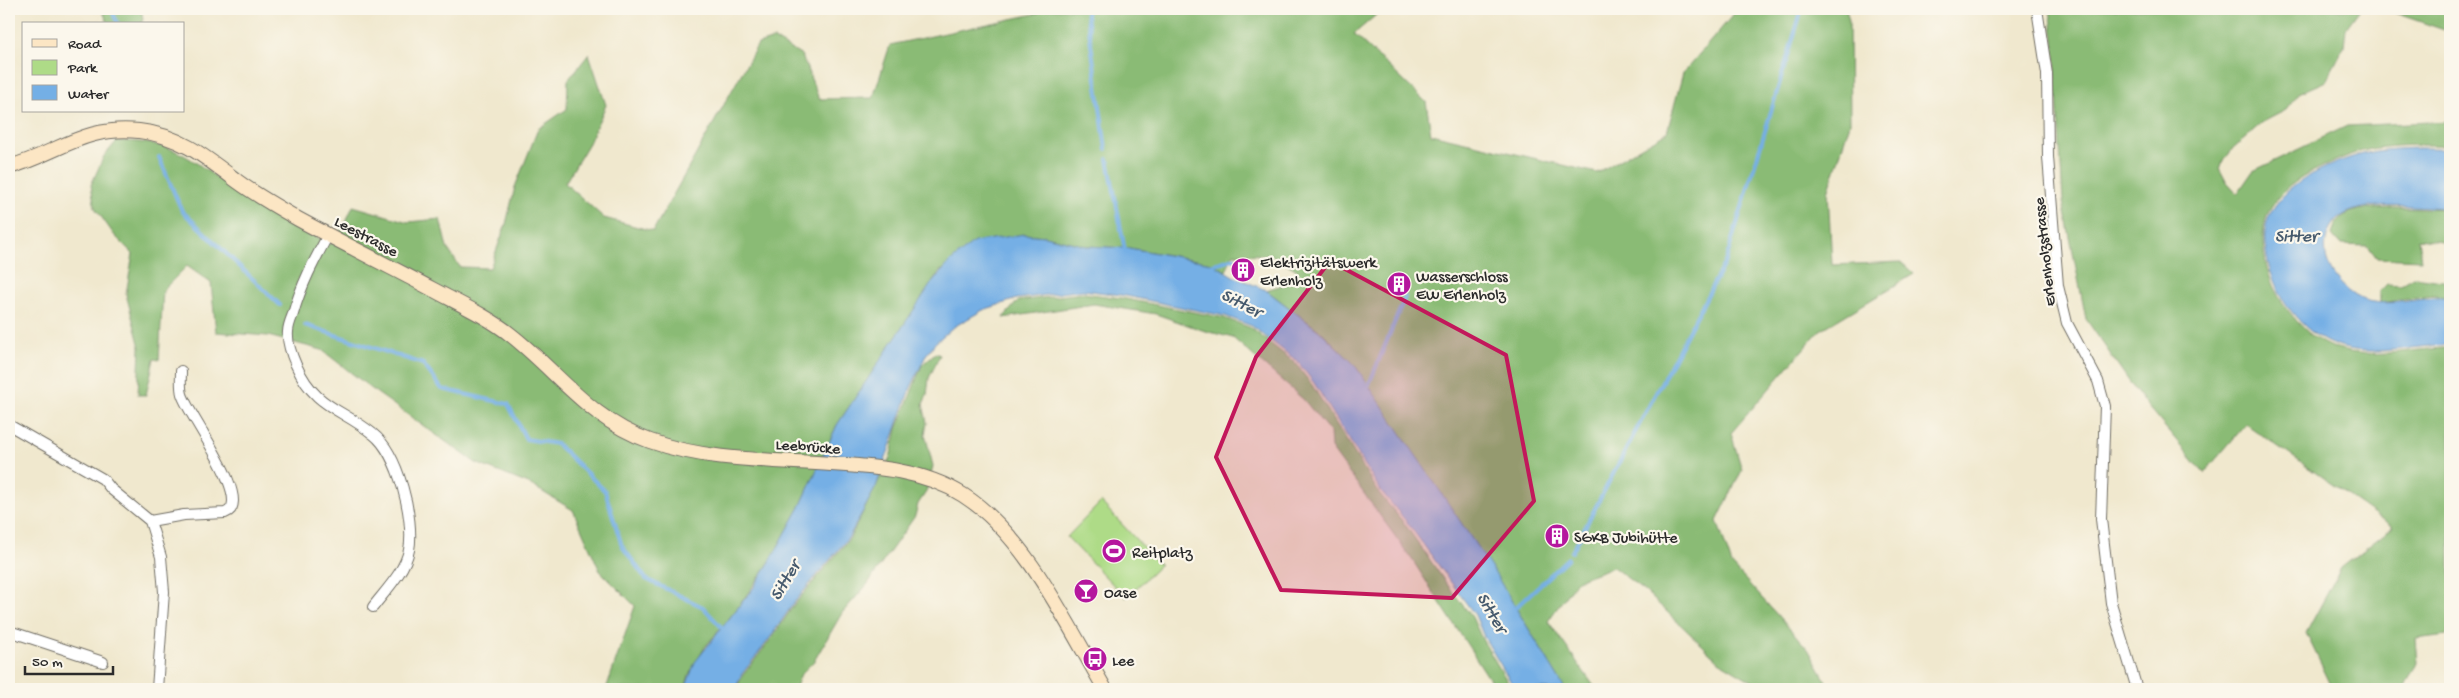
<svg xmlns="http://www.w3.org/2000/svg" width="2459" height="698" font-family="'Gochi Hand',sans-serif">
	<rect width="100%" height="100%" fill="#fbf7ec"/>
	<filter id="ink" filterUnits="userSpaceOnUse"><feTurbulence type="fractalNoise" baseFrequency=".02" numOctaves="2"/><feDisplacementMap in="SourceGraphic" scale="10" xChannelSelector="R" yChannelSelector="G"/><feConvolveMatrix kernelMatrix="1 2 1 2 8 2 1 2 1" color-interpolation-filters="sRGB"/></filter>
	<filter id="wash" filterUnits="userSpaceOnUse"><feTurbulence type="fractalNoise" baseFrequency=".0096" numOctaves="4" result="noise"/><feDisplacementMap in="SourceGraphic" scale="20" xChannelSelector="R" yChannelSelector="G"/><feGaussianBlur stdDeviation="1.12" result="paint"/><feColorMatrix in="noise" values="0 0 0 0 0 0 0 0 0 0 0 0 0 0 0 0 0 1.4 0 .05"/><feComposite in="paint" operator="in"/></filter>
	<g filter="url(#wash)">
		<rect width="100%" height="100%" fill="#f0e8ce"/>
		<polygon fill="#aedb87" stroke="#6c8359" points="1101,502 1160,565 1126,598 1067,537"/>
		<g fill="#8abb74" stroke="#5a7350">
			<polygon points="102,9 141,9 143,19 141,24 108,24"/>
			<path d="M 1036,9 L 1383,9 L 1354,34 L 1426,102 L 1431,134 L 1597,173 L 1667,132 L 1683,73 L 1738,9 L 1846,9 L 1849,21 L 1850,123 L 1828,192 L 1832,265 L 1901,262 L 1914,274 L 1819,331 L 1731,433 L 1742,470 L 1717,521 L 1732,565 L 1808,649 L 1826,681 L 1824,689 L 1765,689 L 1720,662 L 1646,592 L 1613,567 L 1577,580 L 1548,621 L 1596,689 L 1565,689 L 1496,575 L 1354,364 L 1323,333 L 1266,290 L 1300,280 L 1296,269 L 1271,255 L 1233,254 L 1226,271 L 1212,263 L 1174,256 L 1129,248 L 1086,246 L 1045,236 L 1024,234 L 940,271 L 837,425 L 800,507 L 769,563 L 736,610 L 705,647 L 689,675 L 685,689 L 606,689 L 635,606 L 600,571 L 573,510 L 531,485 L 476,463 L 377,393 L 322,350 L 268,336 L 216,332 L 211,283 L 187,266 L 163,290 L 159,360 L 154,359 L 146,395 L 138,395 L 140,347 L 126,294 L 133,254 L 115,236 L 95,208 L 91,185 L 104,156 L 117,141 C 179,141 190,160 237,192 C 267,212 299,228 331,244 L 344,226 L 353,206 L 408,222 L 440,219 L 447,248 L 460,267 L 490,268 L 506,224 L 515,187 L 538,129 L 567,109 L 568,80 L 589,54 L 606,105 L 589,143 L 565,183 L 604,218 L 653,231 L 758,44 L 774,39 L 802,56 L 819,99 L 873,98 L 890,45 L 1039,13 Z"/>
			<path d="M 2050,9 L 2360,9 L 2346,28 L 2344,47 L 2326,81 L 2299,93 L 2286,110 L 2263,122 L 2233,148 L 2219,168 L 2227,183 L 2237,194 L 2253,171 L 2347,126 L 2450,121 L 2450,146 C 2427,144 2389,145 2367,150 C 2352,153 2338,160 2324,166 C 2283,185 2255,209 2265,258 C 2268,273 2272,287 2281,300 C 2295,321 2312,341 2337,349 C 2372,360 2414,348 2450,348 L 2450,623 L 2447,635 L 2415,639 L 2417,662 L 2404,689 L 2333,689 L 2306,633 L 2341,568 L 2393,527 L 2246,424 L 2204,473 L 2142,400 L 2086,319 L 2063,202 L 2054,40 Z"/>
			<polygon points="2370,9 2450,9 2450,32 2392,12"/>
			<path d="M 2392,207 L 2450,209 L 2450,243 L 2418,239 L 2421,260 L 2377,258 L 2368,246 L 2341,245 L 2332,235 C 2337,206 2369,209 2392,207 Z"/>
			<polygon points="2413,277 2450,282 2450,297 2433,296 2380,303 2380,291 2387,284 2401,285"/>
			<polygon points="1083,293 1121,298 1224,318 1251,328 1295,363 1312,385 1379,493 1404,523 1444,580 1472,617 1482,639 1512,689 1496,689 1413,561 1331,448 1330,432 1304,400 1233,338 1202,330 1156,314 1094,304 1003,318 1018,301"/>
			<polygon points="935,353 940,355 929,378 927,395 923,404 927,423 925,434 933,466 926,492 918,504 915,516 866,586 842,613 814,661 801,674 795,689 736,689 743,675 769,642 794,605 850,538 890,458 897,429 922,365"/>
		</g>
		<g fill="#74afe5" stroke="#506d88">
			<path d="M 2450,149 L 2450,208 C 2415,208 2334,192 2326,240 C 2325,249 2325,258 2329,266 C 2335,280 2352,297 2367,301 C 2393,307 2423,296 2450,298 L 2450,345 C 2414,345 2372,358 2337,346 C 2312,338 2290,314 2278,290 C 2270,273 2263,250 2265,232 C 2268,189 2331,161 2367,153 C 2387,148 2429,147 2450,149 Z"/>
			<polygon points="1024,234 1045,236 1086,246 1129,248 1212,263 1233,276 1266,290 1323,334 1354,364 1438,488 1496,575 1565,689 1515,689 1484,637 1475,615 1406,521 1381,491 1314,383 1297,361 1252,326 1225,316 1121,295 1083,290 1017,299 983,310 952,328 935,343 926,355 908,394 876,487 849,537 793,604 768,641 742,674 735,689 685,689 695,662 754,587 769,563 800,507 837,425 931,284 950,262 974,242"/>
		</g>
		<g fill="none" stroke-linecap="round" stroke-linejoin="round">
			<g stroke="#74afe5" stroke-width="4">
				<polyline points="111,9 118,24"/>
				<polyline points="1086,9 1106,149"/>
				<polyline points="159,157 182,211 280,305"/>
				<polyline points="1108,159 1125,251"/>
				<polyline points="1211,265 1235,258"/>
				<polyline points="305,325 423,364 442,389 508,404 526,439 557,444 605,491 622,546 646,579 703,607 725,631"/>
				<polyline points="1367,389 1405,297"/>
				<polyline points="1572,552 1726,260 1802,9"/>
				<polyline points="1512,611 1568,558"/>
			</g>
		</g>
	</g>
	<g filter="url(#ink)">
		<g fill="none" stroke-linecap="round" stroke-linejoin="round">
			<defs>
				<g id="street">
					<polyline points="2037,9 2047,74 2048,157 2058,286 2067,323 2098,381 2105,406 2101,519 2111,603 2137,689"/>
					<path d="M 328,235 C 314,261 301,285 293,314 C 291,319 288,326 288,332 C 287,342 292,356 296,365 C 315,408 341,408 373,434 C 398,453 415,519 409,550 C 405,571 386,590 373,607"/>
					<polyline points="9,425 103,479 111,489 150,521 161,557 164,592 157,689"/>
					<path d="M 150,521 L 184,515 L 225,513 C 256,503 187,414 182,394 C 180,387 181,378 181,371"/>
					<polyline points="9,631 103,662"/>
				</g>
				<path id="secondary" d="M 9,167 C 57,154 84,125 139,131 C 179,135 207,158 237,181 C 256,195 277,207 298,219 C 342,243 387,265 432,289 C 458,303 487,316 511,335 C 558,372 591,421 650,441 C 706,461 772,460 831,464 C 877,467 924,470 963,495 C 1026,535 1068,626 1105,689"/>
			</defs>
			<use href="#street" stroke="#706d64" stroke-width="12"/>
			<use href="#secondary" stroke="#706d64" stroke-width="16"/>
			<use href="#street" stroke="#fff" stroke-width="10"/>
			<use href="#secondary" stroke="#fce6c4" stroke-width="14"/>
		</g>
	</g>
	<path fill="#c2185b" fill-opacity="0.2" stroke="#c2185b" stroke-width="4" stroke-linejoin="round" d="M 1330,261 L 1506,355 L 1534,501 L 1452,598 L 1281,590 L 1216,457 L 1256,357 Z"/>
	<defs>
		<symbol id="building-disc" viewBox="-11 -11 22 22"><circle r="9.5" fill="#b5179e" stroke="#fbf7ec"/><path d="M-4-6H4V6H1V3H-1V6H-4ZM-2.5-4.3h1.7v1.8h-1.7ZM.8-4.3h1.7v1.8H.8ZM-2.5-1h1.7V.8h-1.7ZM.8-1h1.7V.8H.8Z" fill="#fff"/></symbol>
		<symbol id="stadium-disc" viewBox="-11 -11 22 22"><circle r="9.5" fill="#b5179e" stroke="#fbf7ec"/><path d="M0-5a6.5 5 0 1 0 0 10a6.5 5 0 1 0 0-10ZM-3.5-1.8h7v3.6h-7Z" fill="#fff"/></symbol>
		<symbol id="bar-disc" viewBox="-11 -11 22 22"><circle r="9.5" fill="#b5179e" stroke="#fbf7ec"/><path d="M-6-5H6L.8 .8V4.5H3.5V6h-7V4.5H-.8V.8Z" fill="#fff"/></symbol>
		<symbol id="bus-disc" viewBox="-11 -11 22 22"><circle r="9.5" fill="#b5179e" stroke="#fbf7ec"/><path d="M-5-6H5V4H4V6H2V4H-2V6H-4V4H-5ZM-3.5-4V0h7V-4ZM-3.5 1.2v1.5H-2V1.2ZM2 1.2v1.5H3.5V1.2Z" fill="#fff"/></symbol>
	</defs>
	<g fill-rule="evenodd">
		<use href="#building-disc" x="1229" y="256" width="28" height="28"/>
		<use href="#building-disc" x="1385" y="270" width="28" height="28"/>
		<use href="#building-disc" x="1543" y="522" width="28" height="28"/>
		<use href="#stadium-disc" x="1100" y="537" width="28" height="28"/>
		<use href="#bar-disc" x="1072" y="577" width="28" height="28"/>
		<use href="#bus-disc" x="1081" y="645" width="28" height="28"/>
	</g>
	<g text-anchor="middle" stroke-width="4.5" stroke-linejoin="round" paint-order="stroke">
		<g font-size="16" fill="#2b2b2b" stroke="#fbf7ec">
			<text transform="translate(367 235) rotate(28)" y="6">Leestrasse</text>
			<text transform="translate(2043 252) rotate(-96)" y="6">Erlenholzstrasse</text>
			<text transform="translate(808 445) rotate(4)" y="6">Leebrücke</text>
		</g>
		<g font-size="16" fill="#2b2b2b" stroke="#fbf7ec" text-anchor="start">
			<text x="1260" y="267">Elektrizitätswerk<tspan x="1260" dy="18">Erlenholz</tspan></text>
			<text x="1416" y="281">Wasserschloss<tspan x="1416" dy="18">EW Erlenholz</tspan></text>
			<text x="1574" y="542">SGKB Jubihütte</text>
			<text x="1132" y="557">Reitplatz</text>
			<text x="1104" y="597">Oase</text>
			<text x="1112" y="665">Lee</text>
		</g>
		<g font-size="18" font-style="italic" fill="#45596c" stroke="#fbf7ec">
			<text x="2296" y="241">Sitter</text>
			<text transform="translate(1242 302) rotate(27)" y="6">Sitter</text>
			<text transform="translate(784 580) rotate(-59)" y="6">Sitter</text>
			<text transform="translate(1493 612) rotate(59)" y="6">Sitter</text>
		</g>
	</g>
	<rect width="2459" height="698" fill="none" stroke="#fbf7ec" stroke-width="30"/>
	<rect x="22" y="22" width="162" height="90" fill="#fbf7ec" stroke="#a8a59f"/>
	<rect x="32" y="39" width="25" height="8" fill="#fce6c4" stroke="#a8a59f"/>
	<text x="68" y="48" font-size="15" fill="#2b2b2b">Road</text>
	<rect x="32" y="60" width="25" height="15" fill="#aedb87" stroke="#a8a59f"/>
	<text x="68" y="72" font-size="15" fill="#2b2b2b">Park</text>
	<rect x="32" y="85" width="25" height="15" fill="#74afe5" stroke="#a8a59f"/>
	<text x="68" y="98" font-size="15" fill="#2b2b2b">Water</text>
	<path d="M25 666v8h88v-8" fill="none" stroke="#2b2b2b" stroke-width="2.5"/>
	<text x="32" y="666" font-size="15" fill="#2b2b2b" stroke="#fbf7ec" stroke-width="4" paint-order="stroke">50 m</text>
</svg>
